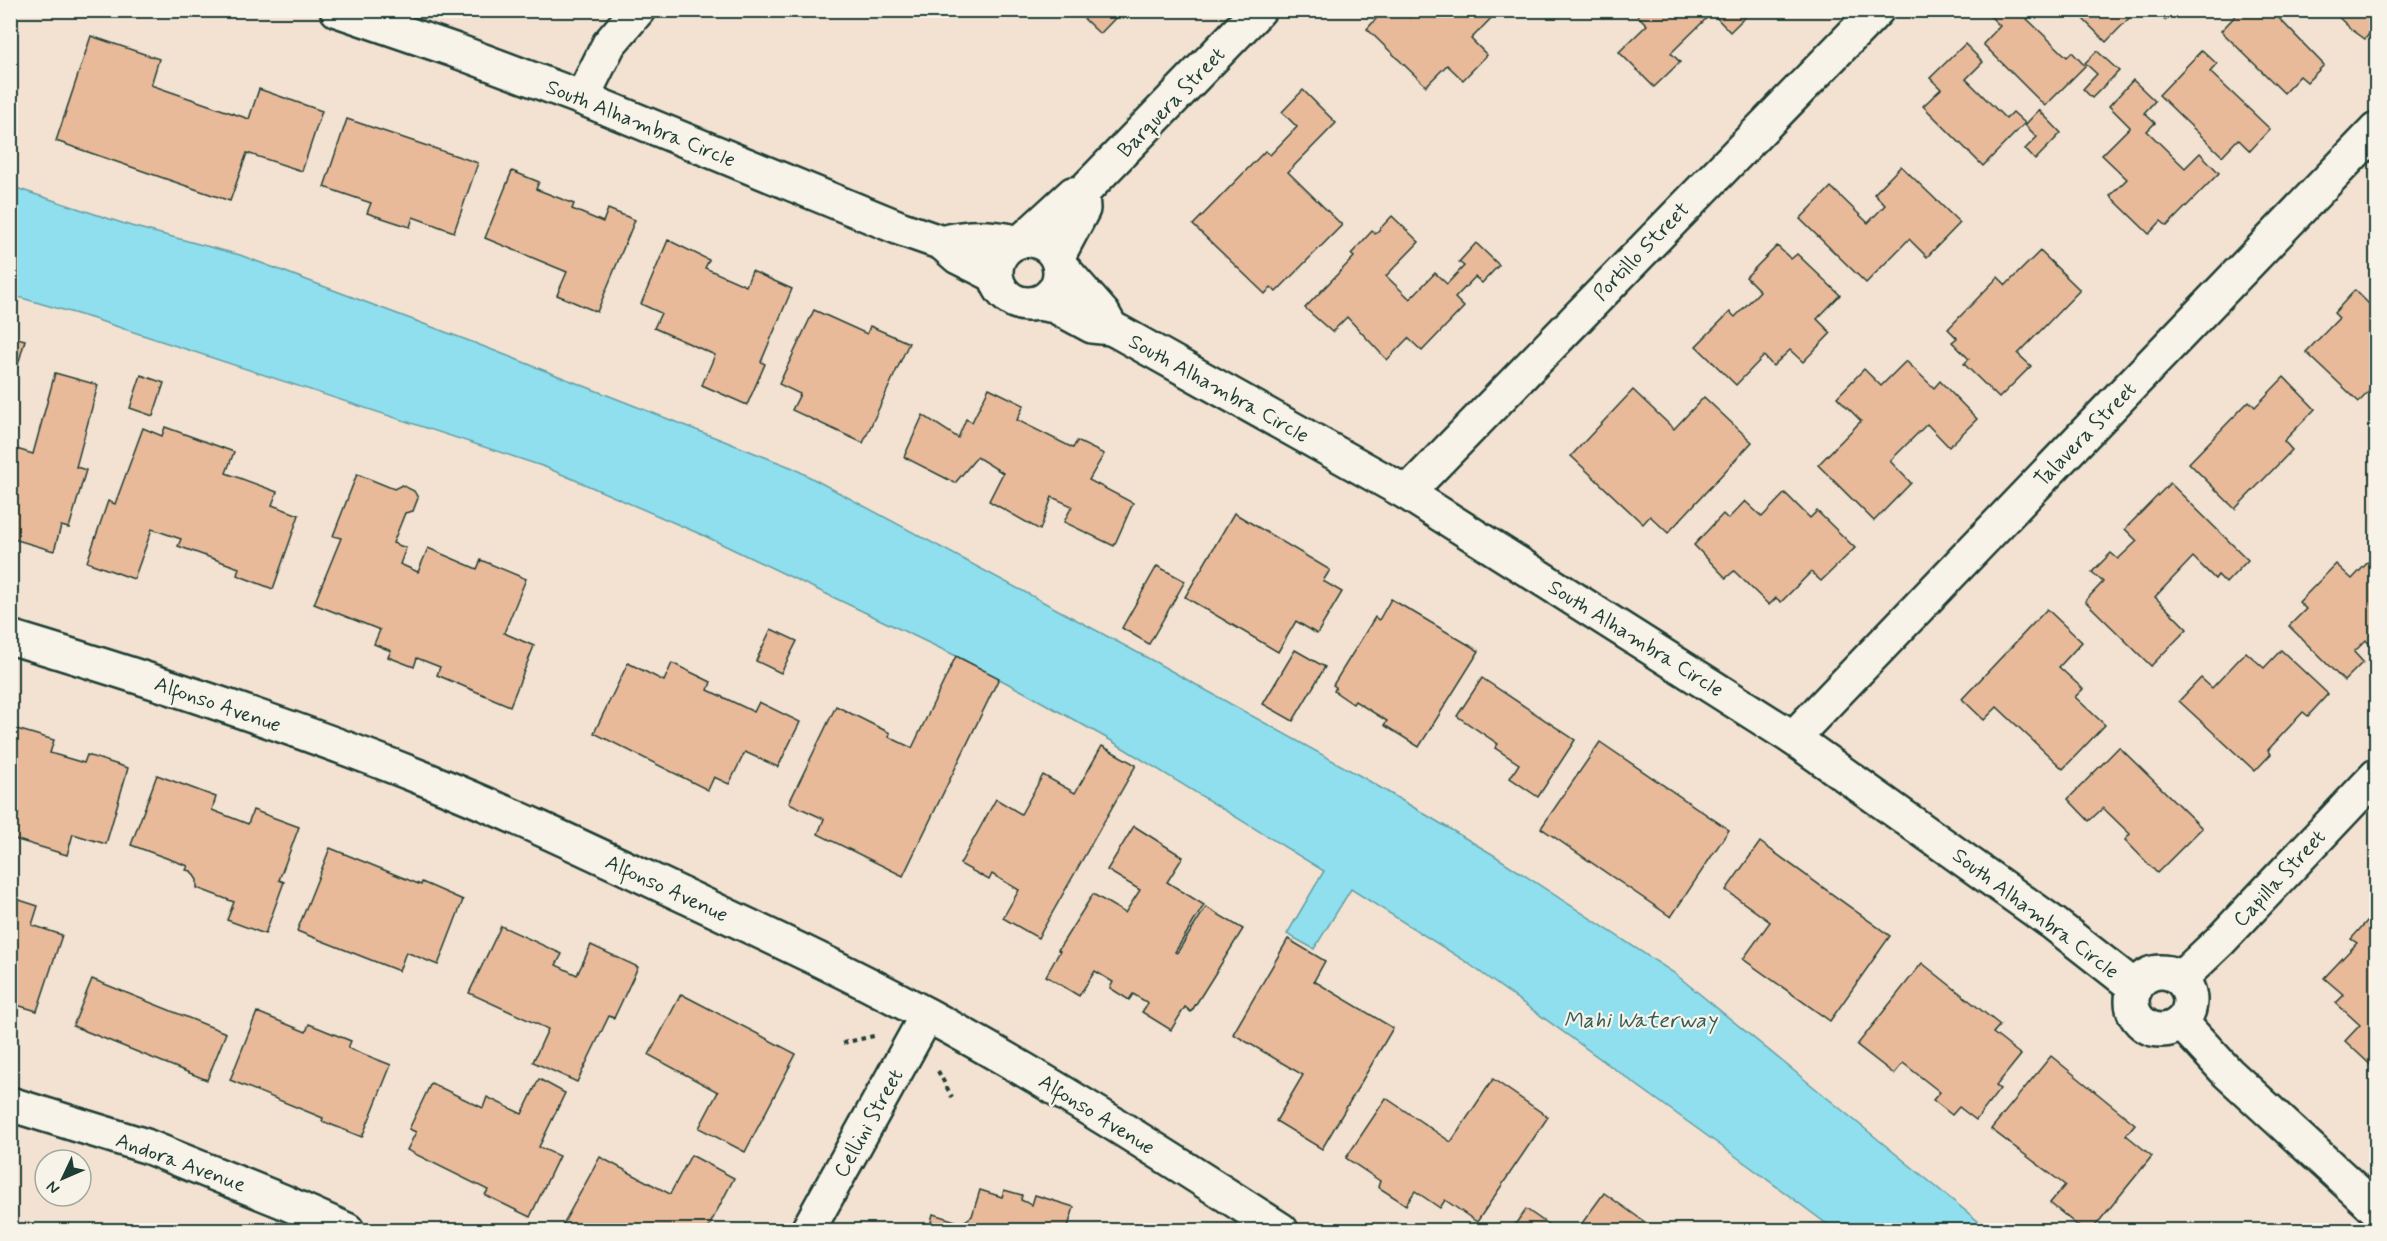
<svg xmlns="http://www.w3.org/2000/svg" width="2387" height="1241" font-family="Mynerve,sans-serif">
	<rect width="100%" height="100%" fill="#f3e2d1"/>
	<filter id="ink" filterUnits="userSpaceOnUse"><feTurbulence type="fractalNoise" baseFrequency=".0167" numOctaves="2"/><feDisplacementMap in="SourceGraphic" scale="12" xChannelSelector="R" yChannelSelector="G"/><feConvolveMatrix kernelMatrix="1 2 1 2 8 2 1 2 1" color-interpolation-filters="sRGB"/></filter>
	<g filter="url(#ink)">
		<polygon fill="#90dfee" stroke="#639ea4" stroke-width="1.5" points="10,186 131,226 240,255 472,342 793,468 1157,663 1364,778 1492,854 1674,973 1989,1230 1835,1230 1749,1166 1462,959 1351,889 1314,949 1287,934 1324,871 1110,740 1024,692 952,654 707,537 545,467 91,318 11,295"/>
		<g fill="#e9ba9a" stroke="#1f3d34" stroke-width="1.5">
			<polygon points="1075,10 1123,10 1100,34"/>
			<polygon points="1384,10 1402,10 1410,18 1417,10 1498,11 1471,39 1487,55 1463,80 1447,65 1426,86 1367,29"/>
			<polygon points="1639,10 1752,10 1730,32 1712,13 1671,53 1680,62 1654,87 1619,52 1647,25 1636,14"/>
			<polygon points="1993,10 2035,10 2027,19 2067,57 2072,52 2085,66 2045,106 1983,44 2000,26 1989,15"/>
			<polygon points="2074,10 2137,10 2106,42"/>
			<polygon points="2156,10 2175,10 2165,20"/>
			<polygon points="2241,10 2271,10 2324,65 2307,82 2300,76 2284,93 2221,31"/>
			<polygon points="2331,10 2369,10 2368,12 2376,20 2376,26 2365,39 2351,29"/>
			<polygon points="91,36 159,59 151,85 249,119 259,89 322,111 302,171 247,153 230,201 56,141"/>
			<polygon points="1965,44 1983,62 1966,79 2006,119 2013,112 2025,123 1983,166 1923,106 1941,89 1930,78"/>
			<polygon points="2202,50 2217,64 2210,72 2270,129 2250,151 2238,139 2222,156 2159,95"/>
			<polygon points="2097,51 2119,71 2092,98 2083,89 2097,74 2085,63"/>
			<polygon points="2133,80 2155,101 2144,113 2155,123 2147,131 2185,168 2200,153 2219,173 2167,226 2161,221 2149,234 2110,196 2127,179 2102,155 2130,127 2109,106"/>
			<polygon points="1303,90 1336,123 1288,172 1342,225 1276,292 1271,287 1265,294 1193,225 1265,151 1270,155 1297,127 1282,112"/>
			<polygon points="2039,110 2061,133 2035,160 2025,149 2037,137 2025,125"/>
			<polygon points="347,119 478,163 454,232 413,217 410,227 367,213 371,203 324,187"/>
			<polygon points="1901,166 1960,223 1927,257 1909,239 1866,283 1800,219 1831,187 1868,223 1885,205 1874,194"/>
			<polygon points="512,171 539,182 536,189 574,204 572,209 603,222 608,209 635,220 597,312 557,295 567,272 485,238"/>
			<polygon points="1392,216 1419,242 1386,276 1410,299 1435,273 1447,284 1464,266 1459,262 1476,243 1499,265 1482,283 1475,277 1455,298 1464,307 1422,351 1408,338 1387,360 1347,317 1332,332 1305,308 1354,257 1351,254 1372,231 1375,234"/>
			<polygon points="668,240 709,260 705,268 746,286 752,271 792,289 761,362 765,364 747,405 702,385 715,355 654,328 661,313 641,304"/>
			<polygon points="1777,246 1791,259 1797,254 1840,295 1817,319 1831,333 1803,362 1790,350 1773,366 1764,356 1736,385 1696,346 1730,312 1735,317 1760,291 1746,277"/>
			<polygon points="2040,251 2080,290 2018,354 2031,366 1999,398 1964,364 1969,359 1952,342 1957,338 1948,329 1998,277 2006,285"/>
			<polygon points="2355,290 2376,311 2376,384 2359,402 2306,352 2339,318 2334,313"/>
			<polygon points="814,310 867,334 870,326 909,343 863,443 792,410 800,394 779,384"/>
			<polygon points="10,336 25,340 14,379 10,378"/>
			<polygon points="1906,361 1934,388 1940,381 1977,419 1949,447 1927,424 1890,461 1911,483 1874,521 1818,465 1861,421 1837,397 1864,369 1881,386"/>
			<polygon points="55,373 98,385 76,467 86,470 69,528 61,526 54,551 10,538 10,522 13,512 10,512 10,447 33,454"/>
			<polygon points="141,375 164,383 153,416 130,408"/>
			<polygon points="2284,377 2315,409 2284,441 2292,450 2235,509 2189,463 2249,401 2255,407"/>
			<polygon points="989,388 1024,405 1017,420 1073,448 1077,441 1104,454 1089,480 1133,503 1114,546 1064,522 1072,506 1052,497 1040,530 989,501 1003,473 977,457 955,483 904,457 923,415 958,438 966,419 972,422"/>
			<polygon points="1633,390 1674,429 1704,397 1752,442 1668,533 1650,516 1643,524 1571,456"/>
			<polygon points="165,427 234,452 226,473 277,492 272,505 299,515 273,589 237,575 239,568 178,546 181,539 152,529 134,579 87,562 108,501 115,504 143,428 162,436"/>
			<polygon points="357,474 394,489 402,485 414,491 418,498 413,511 405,513 393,543 406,548 400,564 418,572 428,548 477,569 481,560 526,579 504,633 534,646 510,706 437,675 440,667 417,658 414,667 388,657 391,651 374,644 380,630 314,604 341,538 333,536"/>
			<polygon points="2170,483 2248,560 2226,583 2218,575 2215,579 2193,557 2155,597 2187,629 2151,666 2085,601 2103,582 2092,572 2111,553 2118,559 2137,541 2125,529"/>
			<polygon points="1785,493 1810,518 1817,511 1855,548 1821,581 1811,572 1781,602 1776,598 1769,605 1734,571 1726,578 1694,545 1723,514 1728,519 1745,501 1762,517"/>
			<polygon points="1234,513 1330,570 1323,581 1342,592 1317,634 1296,621 1278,652 1185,597"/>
			<polygon points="2374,556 2376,559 2376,639 2370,645 2366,640 2354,652 2363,662 2344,681 2289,626 2306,609 2299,602 2336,564 2352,579"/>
			<polygon points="1157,566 1185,581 1149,644 1122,628"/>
			<polygon points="1391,599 1479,651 1419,747 1384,725 1387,721 1355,701 1353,704 1334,691 1336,687 1333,685 1375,617 1379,620"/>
			<polygon points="2047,609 2082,642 2059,667 2083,689 2075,697 2105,725 2063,769 1997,707 1984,720 1962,699"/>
			<polygon points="771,629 797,641 781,673 756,661"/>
			<polygon points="1295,650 1325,667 1293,721 1263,704"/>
			<polygon points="2281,650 2328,694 2308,716 2303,712 2268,750 2271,754 2255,771 2179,701 2201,678 2212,688 2246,652 2264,668"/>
			<polygon points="956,656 999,678 903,876 818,834 824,819 789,803 836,706 890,733 889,737 912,748"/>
			<polygon points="628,663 664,681 672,663 711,682 708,690 754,712 759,702 800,722 778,767 745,752 729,784 714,777 708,790 594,733"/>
			<polygon points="1482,678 1575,740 1538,797 1510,778 1519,764 1495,748 1498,744 1457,716"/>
			<polygon points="10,727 54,740 50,753 84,763 87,755 128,768 106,844 73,834 67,855 11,838 18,814 10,812"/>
			<polygon points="1600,742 1729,830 1671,917 1541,828"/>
			<polygon points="1102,746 1136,765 1038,938 1003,918 1019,890 992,874 989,880 960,864 996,799 1021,814 1043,775 1075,793"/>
			<polygon points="2119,747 2202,828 2157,873 2125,840 2130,834 2103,808 2089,821 2068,799"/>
			<polygon points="157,775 216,797 212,810 248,824 253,810 299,827 279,880 284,882 265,934 227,920 234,902 197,888 197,880 191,871 186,870 188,866 131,845"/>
			<polygon points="1134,826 1183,857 1167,882 1204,905 1175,952 1177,953 1206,907 1243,929 1191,1012 1185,1007 1171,1030 1142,1012 1148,1003 1133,994 1129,1000 1110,988 1113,982 1095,971 1079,996 1046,976 1060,951 1058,950 1093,894 1125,913 1140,890 1107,870"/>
			<polygon points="1760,842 1890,936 1830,1021 1743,959 1770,922 1726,890"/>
			<polygon points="330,848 421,885 422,882 463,900 438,965 406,952 399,971 297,931"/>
			<polygon points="10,897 38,906 32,925 62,935 37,1011 10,1003"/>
			<polygon points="2376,911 2376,1070 2345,1041 2360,1025 2336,1003 2344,995 2324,978 2357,943 2351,939"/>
			<polygon points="501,926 562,954 556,965 577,975 591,945 638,967 614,1018 609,1016 577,1082 533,1062 548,1029 469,993"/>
			<polygon points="1288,939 1325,961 1314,981 1393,1028 1322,1149 1276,1121 1303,1075 1233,1034"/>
			<polygon points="1922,963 2000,1025 1993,1033 2021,1055 1996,1086 2000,1089 1976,1120 1959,1107 1952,1115 1933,1100 1940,1092 1903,1063 1894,1074 1857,1045"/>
			<polygon points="92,979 226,1033 207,1080 73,1026"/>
			<polygon points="681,994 796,1054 745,1152 699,1128 718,1092 649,1055"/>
			<polygon points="257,1012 306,1032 309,1024 351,1041 348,1048 391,1065 362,1137 322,1121 323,1118 230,1080"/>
			<polygon points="2051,1056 2135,1124 2126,1135 2152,1156 2092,1230 2083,1230 2050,1203 2065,1185 1991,1129"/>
			<polygon points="539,1079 565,1093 539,1147 559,1156 530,1217 485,1195 488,1190 407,1150 416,1132 409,1129 431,1083 483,1108 487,1097 522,1114"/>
			<polygon points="1493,1079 1548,1117 1477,1222 1445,1200 1440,1208 1415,1191 1406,1205 1378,1187 1380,1181 1346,1158 1386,1098 1451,1142"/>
			<polygon points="691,1155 734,1178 707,1230 565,1230 561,1228 600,1157 670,1194"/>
			<polygon points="980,1190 1002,1197 1004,1190 1022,1195 1021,1200 1032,1205 1035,1195 1074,1207 1067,1230 929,1230 933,1214 962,1223 972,1216"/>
			<polygon points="1604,1193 1656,1230 1577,1230"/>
			<polygon points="1526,1209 1556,1230 1511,1230"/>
		</g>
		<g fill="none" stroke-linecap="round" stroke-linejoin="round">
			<defs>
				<g id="minor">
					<polyline points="337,10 454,50 582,98 902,229 942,243 958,257 996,276"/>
					<polyline points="582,98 609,44 638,10"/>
					<polyline points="1024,239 1073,194 1082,193 1259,10"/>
					<circle cx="1028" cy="272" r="32"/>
					<path d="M 942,243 C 967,236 989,236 1015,242"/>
					<polyline points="1057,258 1083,209 1082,193"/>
					<polyline points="1059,264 1103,314 1111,328"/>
					<polyline points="1038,303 1055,306 1092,326 1111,328 1119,332 1407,493 1793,738 2053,923 2136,988"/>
					<polyline points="1407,493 1877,10"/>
					<path d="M 10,637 C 150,679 290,725 425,779 C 513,814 598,855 683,895 C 766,934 850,973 931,1017 C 1051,1082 1166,1156 1281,1230"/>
					<polyline points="1793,738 2376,130"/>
					<circle cx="2161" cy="1001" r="29"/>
					<polyline points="2180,979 2221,940 2376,776"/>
					<polyline points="2181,1022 2228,1073 2376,1209"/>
					<polyline points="10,1104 146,1146 282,1201 347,1230"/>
					<polyline points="808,1230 927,1015"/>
				</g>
			</defs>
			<use href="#minor" stroke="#1f3d34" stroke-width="38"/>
			<g stroke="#1f3d34" stroke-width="4" stroke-dasharray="4.5 4.5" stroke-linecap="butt">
				<polyline points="843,1043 874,1036"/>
				<polyline points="938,1071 952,1097"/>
			</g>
			<use href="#minor" stroke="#f7f3e8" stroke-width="33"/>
		</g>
	</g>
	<g text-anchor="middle" stroke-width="4.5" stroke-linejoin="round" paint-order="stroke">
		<g font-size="21" fill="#1f3d34" stroke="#f7f3e8">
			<text transform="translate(1171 102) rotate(-46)" y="7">Barquera Street</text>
			<text transform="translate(641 123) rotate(22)" y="7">South Alhambra Circle</text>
			<text transform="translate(1641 251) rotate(-46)" y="7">Portillo Street</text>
			<text transform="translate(1219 388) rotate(29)" y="7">South Alhambra Circle</text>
			<text transform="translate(2085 434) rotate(-46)" y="7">Talavera Street</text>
			<text transform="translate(1636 638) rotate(32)" y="7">South Alhambra Circle</text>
			<text transform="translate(218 704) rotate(19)" y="7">Alfonso Avenue</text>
			<text transform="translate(2279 878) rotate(-47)" y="7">Capilla Street</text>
			<text transform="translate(667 888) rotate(25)" y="7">Alfonso Avenue</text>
			<text transform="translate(2036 913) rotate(37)" y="7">South Alhambra Circle</text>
			<text transform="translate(1097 1114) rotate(32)" y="7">Alfonso Avenue</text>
			<text transform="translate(868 1123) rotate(-61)" y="7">Cellini Street</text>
			<text transform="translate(181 1162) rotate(20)" y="7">Andora Avenue</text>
		</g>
		<g font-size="22" font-style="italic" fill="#365d59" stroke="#f7f3e8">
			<text x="1640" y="1027">Mahi Waterway</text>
		</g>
	</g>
	<rect width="2387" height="1241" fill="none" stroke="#f7f3e8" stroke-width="36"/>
	<rect x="18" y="18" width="2351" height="1205" fill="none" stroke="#1f3d34" stroke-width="2" filter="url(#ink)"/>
	<g transform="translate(63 1178) rotate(226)"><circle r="28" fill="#f7f3e8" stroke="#a1aaa0" stroke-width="1.5"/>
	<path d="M0-4.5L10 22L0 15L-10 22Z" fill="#1f3d34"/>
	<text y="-9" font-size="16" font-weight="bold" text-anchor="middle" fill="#1f3d34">N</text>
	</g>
</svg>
